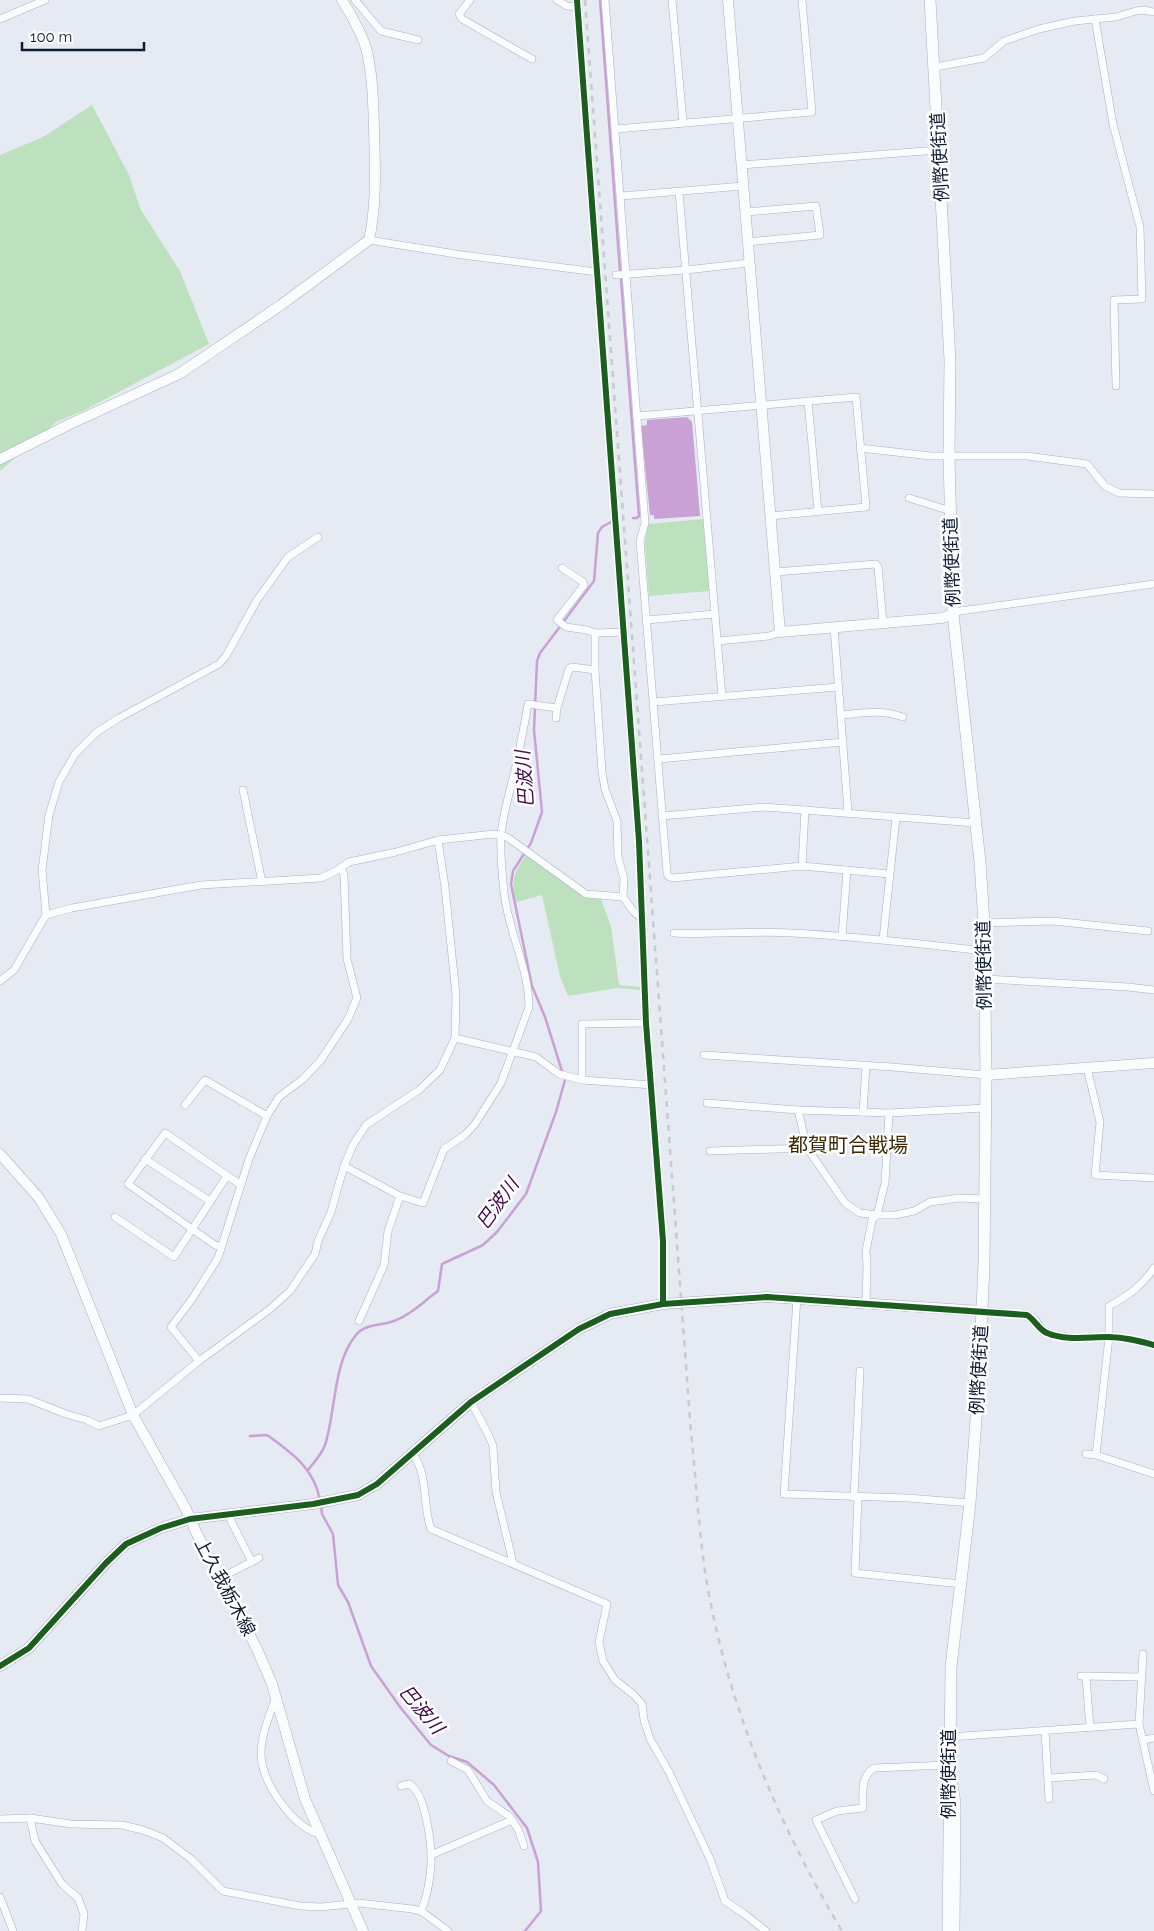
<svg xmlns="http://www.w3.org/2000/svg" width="1154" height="1931" font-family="Raleway,'Noto Sans JP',sans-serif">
	<rect width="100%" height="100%" fill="#e6eaf3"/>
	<g fill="#bde1bf">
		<polygon points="92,105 129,175 141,210 180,271 209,344 85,410 56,422 0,471 0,155 43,137"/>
		<polygon points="703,519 710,591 649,596 645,543 648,524"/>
		<path d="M 526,855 L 590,898 L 601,899 L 611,926 L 619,985 L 640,987 L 640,990 L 618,988 L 568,996 L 560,976 L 542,895 L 516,902 C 511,879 513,875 526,855 Z"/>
	</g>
	<polygon fill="#c9a1d4" points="687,417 692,422 700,516 654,519 654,515 650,515 641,426 647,425 647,420"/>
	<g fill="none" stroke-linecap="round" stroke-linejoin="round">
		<g stroke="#c9a1d4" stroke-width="2.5">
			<polyline points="600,0 620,271"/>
			<polyline points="621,280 639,516 637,518 633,518"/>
			<polyline points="564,621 594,581 598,533 602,527 611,522"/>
			<polyline points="559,628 540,653 537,661 534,730 542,812 531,843 513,871 511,884 532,986 545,1017 562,1071"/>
			<path d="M 250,1436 L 267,1435 C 292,1453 314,1468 320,1500"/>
			<path d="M 308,1470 C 314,1462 322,1454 325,1445 C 336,1411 333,1362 356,1335 C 366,1323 381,1326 394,1321 C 411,1315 424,1301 438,1291 L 442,1264 L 483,1245 L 497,1232 L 526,1194 L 556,1112 L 565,1080"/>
			<polyline points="321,1505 322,1514 333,1534 338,1585 348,1602 371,1666 400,1707 431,1745 449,1756 467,1762 494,1785 527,1828 538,1862 541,1911 525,1931"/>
		</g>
		<defs>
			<g id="street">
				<polyline points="355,0 381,31 418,40"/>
				<polyline points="470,0 459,14 462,19 532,59"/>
				<polyline points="557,0 567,6 578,7"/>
				<polyline points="577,0 639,841 646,1023 663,1241 663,1304"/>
				<polyline points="605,0 645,523 640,541 667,873 668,876 673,878 802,866 889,874"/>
				<polyline points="672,0 683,122"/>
				<polyline points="0,19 45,0"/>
				<polyline points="1095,19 1113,124 1140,227 1142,299 1114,300 1116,386"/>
				<polyline points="935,67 984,58 1004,41 1039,29 1075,21 1116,17 1136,11 1144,10 1154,12"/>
				<polyline points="616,129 812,112 802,0"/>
				<polyline points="741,165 939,150"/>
				<polyline points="679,192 722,696"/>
				<polyline points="621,196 743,186"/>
				<polyline points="746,212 816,206 820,235 747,242"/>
				<polyline points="369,240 462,255 597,272"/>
				<polyline points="616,275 686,270 749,263"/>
				<polyline points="808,401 818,511"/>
				<polyline points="637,416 856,397 866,507 770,516"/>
				<polyline points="860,448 931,456 1027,456 1087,464 1105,486 1119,493 1154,494"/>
				<polyline points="909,498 951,511"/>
				<polyline points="562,568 583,582 584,585 557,620 566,627 587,630 595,633"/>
				<polyline points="775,572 876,564 878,567 883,623"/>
				<polyline points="953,614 960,611 1154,584"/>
				<polyline points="646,620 715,614"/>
				<polyline points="834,627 848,812"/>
				<polyline points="624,632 595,633 595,670 602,772 605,789 617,821 618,857 624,879 623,897 634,912 643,920"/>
				<polyline points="718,641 769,636 780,632"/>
				<polyline points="654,702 838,687"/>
				<path d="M 841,715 C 865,713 879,709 903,717"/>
				<polyline points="556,718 557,708 569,669 572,667 595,670"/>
				<polyline points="659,759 843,742"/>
				<polyline points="243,790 262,882"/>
				<polyline points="662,816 764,807 976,823"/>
				<polyline points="802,866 805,810"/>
				<polyline points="46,915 72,908 201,885 321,878 336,871 349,862 396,852 438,840 494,834 507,837 586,894 623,897"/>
				<polyline points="984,923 1053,921 1148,931"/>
				<path d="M 674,933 C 713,935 753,930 792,933 C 856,936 921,944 985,951"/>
				<polyline points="842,937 847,870"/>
				<polyline points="883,939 896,818"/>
				<polyline points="985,979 1128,987 1154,990"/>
				<polyline points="0,981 14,970 46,915 42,870 49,815 59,782 75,754 97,732 119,718 219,664 226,656 257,600 288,557 318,537"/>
				<polyline points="455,1038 536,1057 559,1074 582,1080 652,1085"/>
				<polyline points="704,1055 892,1067 986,1075"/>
				<polyline points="1087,1068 1100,1122 1095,1175 1154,1178"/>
				<polyline points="582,1080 582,1024 646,1023"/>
				<polyline points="707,1103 798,1110 889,1113 986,1108"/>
				<polyline points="185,1105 205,1080 267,1116"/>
				<polyline points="798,1110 807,1148 845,1203 860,1213 877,1215 895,1215 914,1211 930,1202 959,1198 984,1199"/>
				<polyline points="863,1112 866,1065"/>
				<polyline points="710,1151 807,1148"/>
				<polyline points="145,1159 210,1201"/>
				<path d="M 344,1166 L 400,1196 L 423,1203 L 444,1149 L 465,1135 L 475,1124 L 501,1083 L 529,1007 C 529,968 508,931 504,892 C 502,873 500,854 501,835 C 503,814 509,794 514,775 C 519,751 524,728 528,704 L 557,708"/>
				<polyline points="115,1217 174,1257 227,1176"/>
				<polyline points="221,1247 215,1245 128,1184 165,1133 241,1185"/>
				<polyline points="797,1298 784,1494 908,1498 970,1503"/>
				<polyline points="866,1303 867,1266 866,1251 872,1220 877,1215 885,1183 889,1113"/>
				<polyline points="982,1311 1027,1315 1035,1319 1044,1332 1054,1335 1075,1338 1123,1338 1154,1345"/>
				<polyline points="359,1321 384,1265 388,1231 400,1196"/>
				<polyline points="199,1361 171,1327 192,1299 218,1258 249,1159 267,1116 279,1097 303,1079 321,1060 348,1019 357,998 347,959 344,875 341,867"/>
				<polyline points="0,1398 28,1399 66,1414 87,1420 99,1426 133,1415 199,1361 270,1309 290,1291 315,1254 318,1241 331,1212 344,1166 353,1145 366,1125 419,1090 440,1070 455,1038 456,995 445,887 438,840"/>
				<polyline points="471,1402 489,1436 493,1446 496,1492 513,1563"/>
				<path d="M 412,1453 C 429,1474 422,1505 431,1529 L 607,1604 L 599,1642 L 603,1661 L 615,1680 L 634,1695 L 642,1704 L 644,1720 L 650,1739 L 669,1772 L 710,1859 L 725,1901 L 743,1913 L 766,1931"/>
				<polyline points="1086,1454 1096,1455 1154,1474"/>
				<path d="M 1096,1455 L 1109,1337 L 1109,1306 C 1128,1296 1142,1286 1154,1268"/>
				<polyline points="854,1497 860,1371"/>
				<polyline points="858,1497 855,1573 961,1584"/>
				<polyline points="230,1515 231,1521 252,1562"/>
				<polyline points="220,1578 259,1558"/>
				<polyline points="1143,1654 1139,1724 1154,1791"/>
				<polyline points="1081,1676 1141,1677"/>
				<polyline points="1086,1677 1090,1728"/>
				<path d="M 276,1697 C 270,1714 261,1735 261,1753 C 261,1782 292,1826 319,1834"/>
				<polyline points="1045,1731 1049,1799"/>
				<polyline points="949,1737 1139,1724"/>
				<polyline points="1143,1740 1154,1738"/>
				<polyline points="451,1761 468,1770 487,1801 509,1816 518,1829 524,1846"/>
				<polyline points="1049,1778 1096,1775 1104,1779"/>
				<polyline points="953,1780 957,1803 956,1931"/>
				<path d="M 401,1786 L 409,1784 C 426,1792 432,1847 431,1865 C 430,1880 427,1897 421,1911"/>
				<polyline points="30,1818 71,1824 122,1825 143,1830 163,1838 191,1859 223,1891 300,1906 321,1907 359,1903 412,1909 421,1911 448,1931"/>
				<polyline points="0,1819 30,1818 35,1841 62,1884 78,1898 84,1914 82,1931"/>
				<polyline points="431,1855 512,1820"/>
				<polyline points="0,1897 13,1931"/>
				<path d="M 855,1899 L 816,1820 L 837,1811 L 863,1808 C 863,1793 860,1777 874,1768 L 948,1765 L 950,1769"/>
			</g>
			<g id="secondary">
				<polyline points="728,0 780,632 942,618 953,614"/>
				<path d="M 0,459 L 70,424 L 179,374 L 281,305 L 369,240 C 377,204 375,165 374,128 C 373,101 373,75 366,48 C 361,31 351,15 342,0"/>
				<polyline points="986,1075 1154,1063"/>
				<polyline points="0,1154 39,1198 61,1234 133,1415 186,1509 196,1532 257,1649 272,1684 305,1799 363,1931"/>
				<polyline points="0,1666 29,1648 106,1563 126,1544 161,1528 190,1519 313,1504 358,1495 377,1484 471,1402 579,1329 610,1314 663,1304 767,1297 982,1311"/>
			</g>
			<polyline id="primary" points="930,0 950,360 949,456 953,614 980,862 984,923 986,1075 984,1263 979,1378 970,1503 951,1667 948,1931"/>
		</defs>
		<use href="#street" stroke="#a7b0c0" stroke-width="8"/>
		<use href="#secondary" stroke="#a7b0c0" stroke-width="11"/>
		<use href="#primary" stroke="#a7b0c0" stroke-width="12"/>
		<use href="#street" stroke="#fbfcfd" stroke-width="7"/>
		<use href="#secondary" stroke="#fbfcfd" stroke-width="10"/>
		<use href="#primary" stroke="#fbfcfd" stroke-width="11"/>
		<path stroke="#c7cace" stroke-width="2.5" stroke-dasharray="6 6" stroke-linecap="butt" d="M 585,0 L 691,1433 C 697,1487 699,1542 709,1595 C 732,1715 780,1827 842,1931"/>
		<defs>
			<g id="cycleway">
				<polyline points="577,0 639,841 646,1023 663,1241 663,1304"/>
				<path d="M 0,1666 L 29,1648 L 106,1563 L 126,1544 L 161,1528 L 190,1519 L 313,1504 L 358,1495 L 377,1484 L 471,1402 L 579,1329 L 610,1314 L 663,1304 L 767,1297 L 1027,1315 C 1035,1320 1039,1330 1047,1333 C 1066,1341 1088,1337 1108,1337 C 1124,1337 1139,1341 1154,1345"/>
			</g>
		</defs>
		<use href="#cycleway" stroke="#fff" stroke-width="9"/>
		<use href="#cycleway" stroke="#1b5e20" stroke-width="6"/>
	</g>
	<g text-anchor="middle" stroke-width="5" stroke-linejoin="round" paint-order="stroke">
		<g font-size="18" fill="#0d1b34" stroke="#fff">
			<text transform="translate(940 157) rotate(-93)" y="6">例幣使街道</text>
			<text transform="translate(952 562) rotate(-92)" y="6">例幣使街道</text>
			<text transform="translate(984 965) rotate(-91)" y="6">例幣使街道</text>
			<text transform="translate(979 1370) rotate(-87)" y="6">例幣使街道</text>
			<text transform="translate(225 1587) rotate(62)" y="6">上久我栃木線</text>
			<text transform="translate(949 1774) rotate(-90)" y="6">例幣使街道</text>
		</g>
		<g font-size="19" font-style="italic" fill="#420a4b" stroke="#fff">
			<text transform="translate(524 779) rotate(-94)" y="7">巴波川</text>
			<text transform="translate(497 1203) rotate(-54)" y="7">巴波川</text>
			<text transform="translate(422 1709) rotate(50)" y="7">巴波川</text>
		</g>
		<g font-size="20" fill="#3b2800" stroke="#fff">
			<text x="848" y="1152">都賀町合戦場</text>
		</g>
	</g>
	<path d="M22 42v8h122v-8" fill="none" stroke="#0d1b34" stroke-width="2.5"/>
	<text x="30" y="42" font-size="15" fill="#0d1b34" stroke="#ffffff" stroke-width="4" paint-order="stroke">100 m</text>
</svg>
